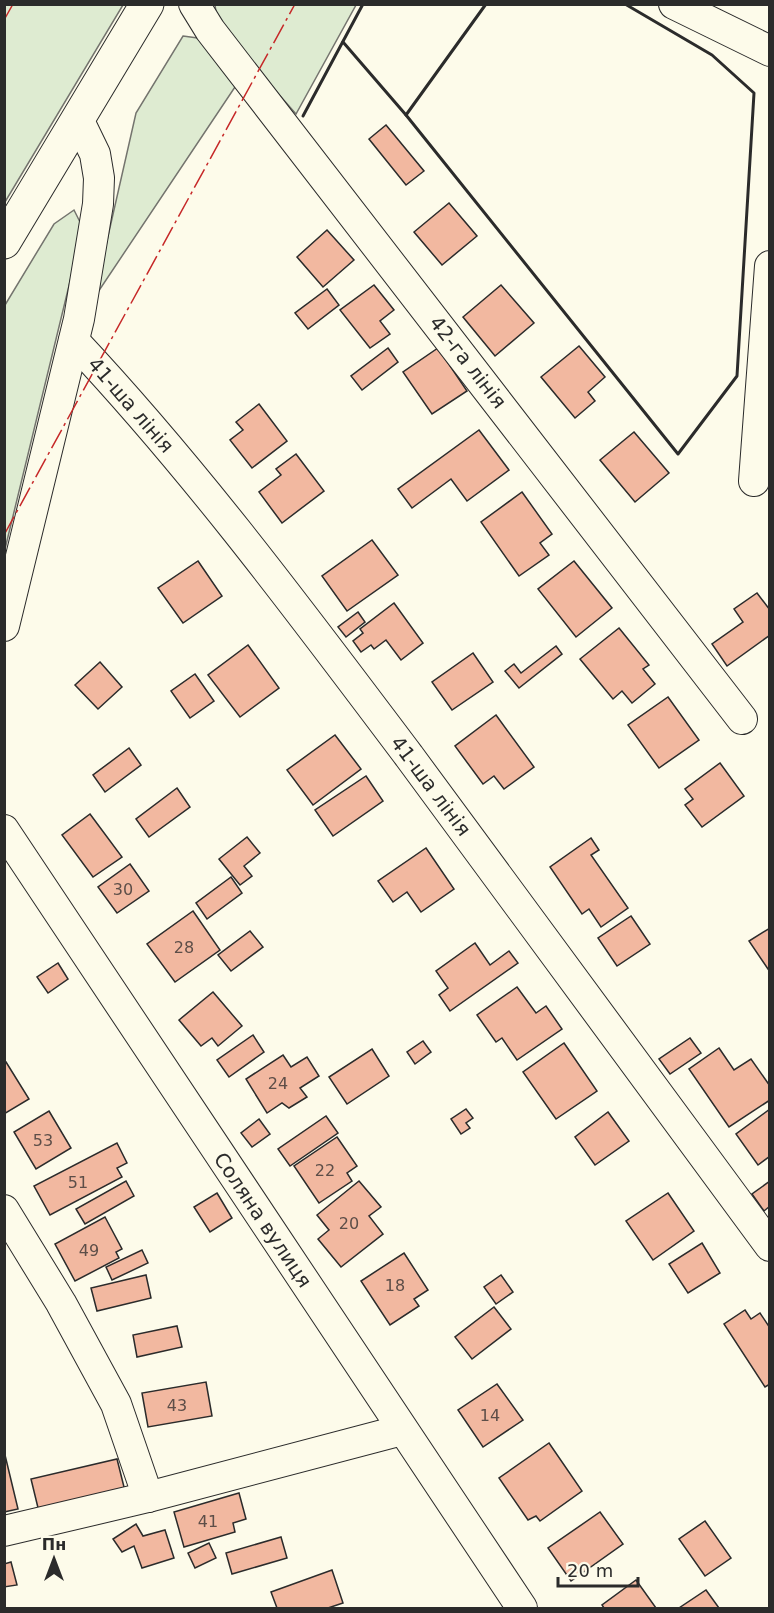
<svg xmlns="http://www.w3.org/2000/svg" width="774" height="1613" font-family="'DejaVu Sans',sans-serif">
	<rect width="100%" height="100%" fill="#fdfbea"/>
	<g fill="#deebd1" stroke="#74746e" stroke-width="1.5">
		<polygon points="5,4 123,5 5,202 4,5"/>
		<polygon points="215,5 356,5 296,114 218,25"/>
		<polygon points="183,36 205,39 239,81 94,298 136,113"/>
		<polygon points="74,210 83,228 5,549 5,305 54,224"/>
	</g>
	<g fill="#f2b8a0" stroke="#2b2b2b" stroke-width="1.5">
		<polygon points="386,125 424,171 406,185 369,139"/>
		<polygon points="449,203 477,236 442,265 414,232"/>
		<polygon points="327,230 354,260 323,287 297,257"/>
		<polygon points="374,285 394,310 380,321 390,334 370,348 340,310"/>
		<polygon points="501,285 534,323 495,356 463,317"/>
		<polygon points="327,289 339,305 308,329 295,313"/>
		<polygon points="579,346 605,377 588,392 595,401 575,418 541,377"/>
		<polygon points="388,348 398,362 362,390 351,376"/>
		<polygon points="438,348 467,391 432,414 403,372"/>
		<polygon points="259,404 287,441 252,468 230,440 243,430 236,422"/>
		<polygon points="479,430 509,470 467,501 451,479 412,508 398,489"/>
		<polygon points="634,432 669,473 635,502 600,460"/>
		<polygon points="296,454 324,491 282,523 259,492 281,475 276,469"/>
		<polygon points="522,492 552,534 540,543 549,555 519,576 481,522"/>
		<polygon points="372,540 398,575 347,611 322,576"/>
		<polygon points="198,561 222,596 183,623 158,588"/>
		<polygon points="574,561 612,608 576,637 538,589"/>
		<polygon points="757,593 770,610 770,635 727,666 712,644 743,622 734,609"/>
		<polygon points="394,603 423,643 401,660 386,640 374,649 371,645 361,652 353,641 363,633 360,629"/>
		<polygon points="358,612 365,622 346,637 338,627"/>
		<polygon points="619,628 649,665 643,669 655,684 632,703 622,691 613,699 580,659"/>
		<polygon points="248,645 279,688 240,717 208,675"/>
		<polygon points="556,646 562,654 519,688 505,671 514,664 521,673"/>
		<polygon points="473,653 493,682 452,710 432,682"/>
		<polygon points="100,662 122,687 98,709 75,685"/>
		<polygon points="195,674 214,701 190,718 171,691"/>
		<polygon points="668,697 699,740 659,768 628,725"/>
		<polygon points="496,715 534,767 504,789 494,776 483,784 455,746"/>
		<polygon points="335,735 361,769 313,805 287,770"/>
		<polygon points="129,748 141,765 105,792 93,775"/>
		<polygon points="720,763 744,796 702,827 685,805 693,799 685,789"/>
		<polygon points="366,776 383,801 333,836 315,810"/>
		<polygon points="177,788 190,807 149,837 136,819"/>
		<polygon points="90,814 122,857 93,877 62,835"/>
		<polygon points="247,837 260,853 244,866 252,876 240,885 219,859"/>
		<polygon points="591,838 599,850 591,855 628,908 601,927 589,909 582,914 550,867"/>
		<polygon points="426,848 454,889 421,912 407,892 393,902 378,881"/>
		<polygon points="130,864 149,891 117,913 98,887"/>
		<polygon points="231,877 242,893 207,919 196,903"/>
		<polygon points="193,911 220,950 175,982 147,944"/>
		<polygon points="631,916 650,944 617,966 598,938"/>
		<polygon points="770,928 770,972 749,941"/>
		<polygon points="250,931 263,947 231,971 218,955"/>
		<polygon points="475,943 490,965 509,951 518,963 450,1011 439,995 448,988 436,971"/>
		<polygon points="58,963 68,979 48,993 37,977"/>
		<polygon points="517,987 536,1013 546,1006 562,1029 517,1060 502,1038 496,1042 477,1015"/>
		<polygon points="213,992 242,1026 218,1046 212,1038 201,1046 179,1020"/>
		<polygon points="253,1035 264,1052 229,1077 217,1060"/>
		<polygon points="690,1038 701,1053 670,1074 659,1059"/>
		<polygon points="423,1041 431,1052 415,1064 407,1052"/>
		<polygon points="564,1043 597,1091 556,1119 523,1072"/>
		<polygon points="719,1048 734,1070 751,1059 770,1086 770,1100 729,1127 689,1069"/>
		<polygon points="372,1049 389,1076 347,1104 329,1077"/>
		<polygon points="283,1055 291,1067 307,1057 319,1076 300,1088 307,1097 289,1108 282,1103 267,1113 246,1079"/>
		<polygon points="6,1062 29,1099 4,1114 4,1063"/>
		<polygon points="466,1109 473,1118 466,1123 470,1128 461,1134 451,1119"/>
		<polygon points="770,1109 770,1156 758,1165 736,1134"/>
		<polygon points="49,1111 71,1148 36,1169 14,1132"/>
		<polygon points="608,1112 629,1141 595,1165 575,1137"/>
		<polygon points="326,1116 338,1133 290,1166 278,1149"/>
		<polygon points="259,1119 270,1134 252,1147 241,1133"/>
		<polygon points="337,1137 357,1166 347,1173 352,1181 319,1203 294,1166"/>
		<polygon points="117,1143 127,1163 117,1168 122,1177 50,1215 34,1186"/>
		<polygon points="126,1181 134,1196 85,1224 76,1209"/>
		<polygon points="359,1181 381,1207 369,1216 383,1234 341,1267 318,1239 329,1230 317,1215"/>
		<polygon points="770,1181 770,1206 764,1211 752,1194"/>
		<polygon points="217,1193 232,1218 210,1232 194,1207"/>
		<polygon points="668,1193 694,1231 653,1260 626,1221"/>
		<polygon points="105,1217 122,1249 116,1252 119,1258 75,1281 55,1244"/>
		<polygon points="702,1243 720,1273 688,1293 669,1264"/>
		<polygon points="142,1250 148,1263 112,1280 106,1267"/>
		<polygon points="404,1253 428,1290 414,1299 419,1306 390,1325 361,1281"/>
		<polygon points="146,1275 151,1298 97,1311 91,1288"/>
		<polygon points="501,1275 513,1292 496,1304 484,1287"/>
		<polygon points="494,1307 511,1329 472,1359 455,1337"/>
		<polygon points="745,1310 751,1319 760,1313 770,1328 770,1384 765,1387 724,1324"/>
		<polygon points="177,1326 182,1347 137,1357 133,1335"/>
		<polygon points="206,1382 212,1416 148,1427 142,1393"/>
		<polygon points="497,1384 523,1420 483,1447 458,1410"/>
		<polygon points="549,1443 582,1491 540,1521 536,1516 528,1520 499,1478"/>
		<polygon points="5,1455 18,1509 4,1512 4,1456"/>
		<polygon points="117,1459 126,1495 40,1516 31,1479"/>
		<polygon points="239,1493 246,1519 233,1523 235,1532 184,1547 174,1512"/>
		<polygon points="600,1512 623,1544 571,1581 548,1548"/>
		<polygon points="705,1521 731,1558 705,1576 679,1539"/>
		<polygon points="136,1524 143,1536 165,1530 174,1558 142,1568 134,1546 122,1552 113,1539"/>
		<polygon points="281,1537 287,1558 232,1574 226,1553"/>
		<polygon points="209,1543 216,1558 195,1568 188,1553"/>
		<polygon points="11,1562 17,1585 4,1587 4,1564"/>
		<polygon points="332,1570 343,1603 328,1608 277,1608 271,1592"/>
		<polygon points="636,1580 656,1608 604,1608 602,1605"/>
		<polygon points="706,1590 719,1608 679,1608"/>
	</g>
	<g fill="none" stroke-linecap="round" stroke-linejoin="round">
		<defs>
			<g id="minor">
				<polyline points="194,4 210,30 742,719"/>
				<polyline points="674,4 770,51"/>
				<path d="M 74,341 C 196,471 302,614 409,756 C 530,919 651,1082 770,1246"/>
				<polyline points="754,481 770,266"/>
				<polyline points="4,626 79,319 98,204 99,178 95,154 79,121"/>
				<polyline points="4,830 522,1608"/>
				<polyline points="4,1210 61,1303 116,1404 148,1497"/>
				<polyline points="4,1531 148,1497 402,1430"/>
			</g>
			<polyline id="highway" points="4,242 147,4"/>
		</defs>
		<use href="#minor" stroke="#2b2b2b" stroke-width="32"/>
		<use href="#highway" stroke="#2b2b2b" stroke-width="35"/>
		<use href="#minor" stroke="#fdfbea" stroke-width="30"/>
		<use href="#highway" stroke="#fdfbea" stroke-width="33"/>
		<g stroke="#2b2b2b" stroke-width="3">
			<polyline points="486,4 406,115 678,454 737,376 754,93 712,55 625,4"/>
			<polyline points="343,42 406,115"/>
			<polyline points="303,116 363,4"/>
		</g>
		<g stroke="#c62828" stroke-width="1.5" stroke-dasharray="21 4.5 3 4.5" stroke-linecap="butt">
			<polyline points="4,20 13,4"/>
			<polyline points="4,535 295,4"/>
		</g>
	</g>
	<g text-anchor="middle" stroke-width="4.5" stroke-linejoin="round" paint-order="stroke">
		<g font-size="16" fill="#5d4e48">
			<text x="123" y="895">30</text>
			<text x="184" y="953">28</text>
			<text x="278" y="1089">24</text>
			<text x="43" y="1146">53</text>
			<text x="325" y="1176">22</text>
			<text x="78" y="1188">51</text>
			<text x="349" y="1229">20</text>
			<text x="89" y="1256">49</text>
			<text x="395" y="1291">18</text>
			<text x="177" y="1411">43</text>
			<text x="490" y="1421">14</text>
			<text x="208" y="1527">41</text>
		</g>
		<g font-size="20" fill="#2b2b2b" stroke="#fdfbea">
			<text transform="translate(468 362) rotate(52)" y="7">42-га лінія</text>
			<text transform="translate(131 405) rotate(49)" y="7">41-ша лінія</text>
			<text transform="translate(431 786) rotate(53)" y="7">41-ша лінія</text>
			<text transform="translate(263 1220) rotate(56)" y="7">Соляна вулиця</text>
		</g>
	</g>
	<rect width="774" height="1613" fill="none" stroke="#2b2b2b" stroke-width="12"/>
	<g transform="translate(54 1559)" stroke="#fdfbea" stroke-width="4.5" paint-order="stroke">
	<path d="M0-4.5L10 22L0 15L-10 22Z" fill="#2b2b2b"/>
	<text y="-9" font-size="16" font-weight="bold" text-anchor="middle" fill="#2b2b2b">Пн</text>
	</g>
	<path d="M558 1577v9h80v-9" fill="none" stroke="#2b2b2b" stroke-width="3"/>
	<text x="567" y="1577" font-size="18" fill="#2b2b2b" stroke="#fdfbea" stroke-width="4.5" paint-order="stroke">20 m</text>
</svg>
